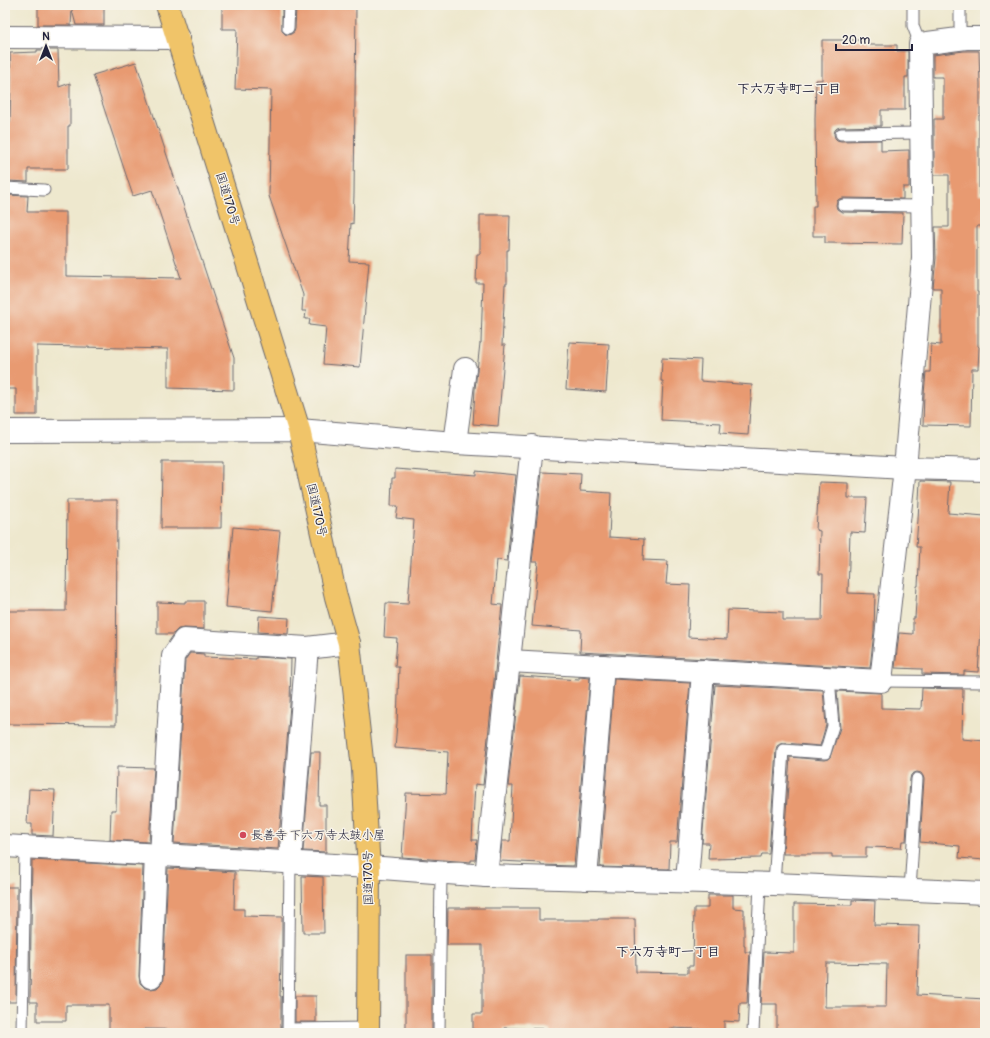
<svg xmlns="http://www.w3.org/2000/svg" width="990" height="1038" font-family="Pangolin,'Klee One',sans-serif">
	<rect width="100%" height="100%" fill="#f7f3e8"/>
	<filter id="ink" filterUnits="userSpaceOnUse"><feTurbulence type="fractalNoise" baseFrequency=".025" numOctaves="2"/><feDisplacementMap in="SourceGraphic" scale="8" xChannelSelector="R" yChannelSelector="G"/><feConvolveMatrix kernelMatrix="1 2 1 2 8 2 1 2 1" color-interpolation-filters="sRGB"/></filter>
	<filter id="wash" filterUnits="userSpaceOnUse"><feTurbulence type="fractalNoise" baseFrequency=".012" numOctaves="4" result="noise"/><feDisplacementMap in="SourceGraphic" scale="16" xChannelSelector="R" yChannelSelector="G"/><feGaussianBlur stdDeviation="0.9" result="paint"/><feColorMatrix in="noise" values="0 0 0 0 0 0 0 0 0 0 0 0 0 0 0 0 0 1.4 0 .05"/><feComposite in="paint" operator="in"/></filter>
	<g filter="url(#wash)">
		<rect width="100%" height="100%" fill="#eee8ce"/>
		<g id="blocks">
			<g fill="#e89a71" fill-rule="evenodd">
				<polygon points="38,5 104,5 104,25 76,25 72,10 71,25 38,25"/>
				<polygon points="297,5 356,5 354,194 353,224 351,223 349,261 369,262 360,367 323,364 326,327 309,325 310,319 305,319 306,311 302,311 303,295 269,196 271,90 235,89 237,29 222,29 222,7 282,7 282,31 285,34 287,35 291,34 294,32 295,29 296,7 297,7"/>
				<polygon points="822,40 868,40 868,45 897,45 897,51 908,51 908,77 905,77 905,110 881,110 881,126 841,127 837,128 835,130 834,134 835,138 837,140 841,141 881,140 881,151 909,150 909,187 903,187 903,199 843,198 839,199 837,201 836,205 837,209 840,211 843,212 903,213 902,244 825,243 825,236 813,236 813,206 816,206 815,119 816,80 822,80"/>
				<polygon points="37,50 58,50 59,87 70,83 70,126 68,126 68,169 28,169 28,182 8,181 9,123 10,123 11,78 10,53 37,52"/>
				<polygon points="964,51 979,51 980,84 980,115 979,115 979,195 985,195 985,226 977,226 977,292 978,292 978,346 979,347 978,369 972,369 971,426 923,425 924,394 926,372 930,372 931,344 941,345 941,288 933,288 936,258 935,227 949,227 949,175 934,175 934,119 943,119 943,77 933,77 933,55"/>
				<polygon points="136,62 234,358 234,390 168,388 168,349 37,346 37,415 16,415 16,389 5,389 5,233 6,233 7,195 28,196 27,212 66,212 66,276 181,278 152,190 133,196 93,75"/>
				<polygon points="480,215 510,215 509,250 507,250 507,284 505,284 502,345 505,345 498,426 473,424 475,389 480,343 481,343 483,283 476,283 477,254 480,254"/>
				<polygon points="569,342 609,344 606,392 566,389"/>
				<polygon points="662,358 701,360 700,381 752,385 748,435 720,433 721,423 661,420 663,381 661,381"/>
				<polygon points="162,462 222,462 221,528 161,528"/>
				<polygon points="395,469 476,475 476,471 516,475 507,561 497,560 493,604 502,605 483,785 475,784 472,840 477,840 475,860 471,860 471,862 402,857 406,793 446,794 448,752 395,748 397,723 399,667 395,667 397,638 384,637 386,603 408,604 414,520 396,518 398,506 391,506 392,478 395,478"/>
				<polygon points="542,472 581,474 580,491 611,493 609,537 644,539 643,560 668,561 666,584 690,585 688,637 727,639 728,610 783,612 783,620 822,620 823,574 819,574 820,531 816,530 819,482 848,483 848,498 867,498 865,533 850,532 848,593 875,594 874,632 870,668 580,652 581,630 532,626 538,562 532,562"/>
				<polygon points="920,481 950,482 948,513 985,516 985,578 978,672 964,671 964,675 922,674 922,669 895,668 899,633 913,634 913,618 915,618 917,586 918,586 920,547 916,547 918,520"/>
				<polygon points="67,500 117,500 116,725 5,724 5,611 66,611"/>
				<polygon points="233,527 280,531 272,611 226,607"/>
				<polygon points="185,601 204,601 204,629 184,628 178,629 173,634 157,634 157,602 185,603"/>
				<polygon points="259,616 289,618 288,634 258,632"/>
				<polygon points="190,653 204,654 204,657 256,659 256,657 291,659 290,705 278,849 174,843 185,660"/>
				<polygon points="520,676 579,680 579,677 590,678 574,866 541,865 541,863 500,861 502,841 510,841 513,786 508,786"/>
				<polygon points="614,679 690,683 677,842 670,842 669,869 600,867"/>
				<polygon points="715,685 823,690 826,725 820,746 784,743 780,744 777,746 776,750 769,854 762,854 761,858 708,859 709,843 702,843"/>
				<polygon points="922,688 963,689 962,739 985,741 985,860 959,858 960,846 920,842 924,779 923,776 921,773 917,772 914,773 911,775 910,779 906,841 902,841 901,848 866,847 866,857 832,857 832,854 783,854 790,757 824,760 828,759 830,757 840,728 837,691 881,693 881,708 921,709"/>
				<polygon points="311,752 320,752 319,805 326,805 326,852 303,851"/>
				<polygon points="117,767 154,768 149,842 110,840 111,810 116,810"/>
				<polygon points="29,789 55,790 53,836 32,835 32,824 27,824"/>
				<polygon points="32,860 143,866 139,976 140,983 145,988 150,989 157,988 162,983 163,978 168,868 235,872 234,909 244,909 244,916 282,917 282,957 281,957 280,996 281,996 281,1033 217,1033 201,1032 202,1030 144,1029 144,1033 109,1033 109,1005 66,1005 66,1021 37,1021 37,1002 30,1002"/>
				<polygon points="302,876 323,877 324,933 303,933"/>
				<polygon points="5,887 17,887 16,1002 5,1002 5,971 6,971 8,915 5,915"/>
				<polygon points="708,895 733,895 733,908 744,909 744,946 745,946 745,952 750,952 747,1003 740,1003 739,1022 724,1021 724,1030 669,1028 669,1033 550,1033 550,1029 504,1028 504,1033 473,1033 473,1014 482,1014 482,945 447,945 448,908 539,908 539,920 598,920 598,919 635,919 636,972 688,973 688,966 693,966 694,908 708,908"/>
				<path d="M 852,900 L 875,901 L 874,925 L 919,926 L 917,995 L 985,999 L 985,1033 L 811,1033 L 811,1032 L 777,1032 L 777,1004 L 761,1004 L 764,952 L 794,953 L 794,904 L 852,905 ZM 826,963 L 887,964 L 886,1007 L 825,1007 Z"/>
				<rect x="406" y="955" width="26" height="78"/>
				<rect x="295" y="996" width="21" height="26"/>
			</g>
		</g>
	</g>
	<g filter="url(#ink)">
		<use href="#blocks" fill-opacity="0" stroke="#69676e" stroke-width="1"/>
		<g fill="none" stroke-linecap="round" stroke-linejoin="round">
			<defs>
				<g id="service">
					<polyline points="913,5 913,26 920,44"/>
					<polyline points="288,28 289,5"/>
					<polyline points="960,39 960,5"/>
					<polyline points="841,134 921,133"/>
					<polyline points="5,188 44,190"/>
					<polyline points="843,205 922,206"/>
					<polyline points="881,681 985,682"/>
					<polyline points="774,884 783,750 825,753 833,726 829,678"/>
					<polyline points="910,890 917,779"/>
					<polyline points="289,1029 368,1028"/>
					<polyline points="22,1033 25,847"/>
					<polyline points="288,1033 290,862"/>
					<polyline points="439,1033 441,873"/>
					<polyline points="753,1033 760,884"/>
				</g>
				<g id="minor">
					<polyline points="5,37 178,38"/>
					<polyline points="5,431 299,430 455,443 905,468 985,470"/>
					<polyline points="455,443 465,369"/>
					<polyline points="509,661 881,681 905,468 923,258 920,44 966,38 985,38"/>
					<polyline points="5,846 369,867 486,876 774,884 985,893"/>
					<polyline points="161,855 173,656 184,640 307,648 349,643"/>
					<polyline points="290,862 307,648"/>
					<polyline points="486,876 532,446"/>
					<polyline points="586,879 603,666"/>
					<polyline points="687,882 703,671"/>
					<polyline points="151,977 156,854"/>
				</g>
				<polyline id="trunk" points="167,5 299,430 336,597 349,643 363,769 367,838 369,867 368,1033"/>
			</defs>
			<use href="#service" stroke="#69676e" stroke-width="13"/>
			<use href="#minor" stroke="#69676e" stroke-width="24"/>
			<use href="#trunk" stroke="#69676e" stroke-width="24"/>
			<use href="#service" stroke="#fff" stroke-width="11"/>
			<use href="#minor" stroke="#fff" stroke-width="22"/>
			<use href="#trunk" stroke="#f0c469" stroke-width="22"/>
		</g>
	</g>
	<circle fill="#d1495b" stroke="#f7f3e8" stroke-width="1.5" cx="243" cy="835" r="4"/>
	<g text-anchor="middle" stroke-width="3" stroke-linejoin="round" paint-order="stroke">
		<g font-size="12" fill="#22223b" stroke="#f7f3e8">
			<text transform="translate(228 199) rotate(73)" y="4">国道170号</text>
			<text transform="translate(317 510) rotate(77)" y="4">国道170号</text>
			<text transform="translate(368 878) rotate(-91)" y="4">国道170号</text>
		</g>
		<g font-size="12" fill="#22223b" stroke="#f7f3e8" text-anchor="start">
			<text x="251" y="839">長善寺 下六万寺太鼓小屋</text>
		</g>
		<g font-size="13" font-weight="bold" fill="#22223b" stroke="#f7f3e8">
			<text x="789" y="93">下六万寺町二丁目</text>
			<text x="668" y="956">下六万寺町一丁目</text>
		</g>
	</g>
	<rect width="990" height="1038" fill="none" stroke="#f7f3e8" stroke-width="20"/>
	<g transform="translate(46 46)" stroke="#f7f3e8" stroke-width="3" paint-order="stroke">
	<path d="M0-3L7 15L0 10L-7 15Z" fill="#22223b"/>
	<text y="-6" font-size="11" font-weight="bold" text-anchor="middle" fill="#22223b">N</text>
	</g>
	<path d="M836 44v6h76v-6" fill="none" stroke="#22223b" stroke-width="2"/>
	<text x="842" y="44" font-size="12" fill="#22223b" stroke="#f7f3e8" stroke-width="3" paint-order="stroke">20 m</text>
</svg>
